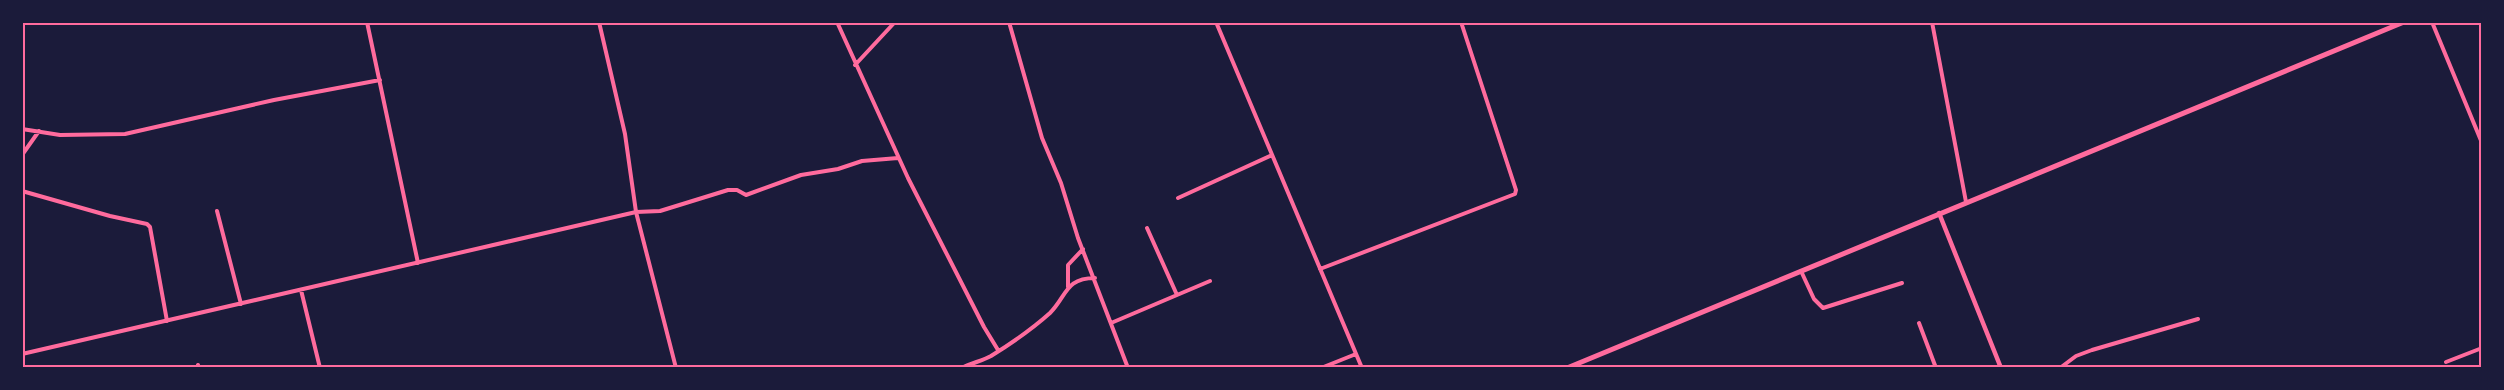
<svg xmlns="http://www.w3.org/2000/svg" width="2504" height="390" font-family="'Fira Sans',sans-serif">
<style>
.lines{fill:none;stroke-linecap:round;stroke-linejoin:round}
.minor{stroke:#ff6b9d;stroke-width:4}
.tertiary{stroke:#ff6b9d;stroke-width:4.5}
.secondary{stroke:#ff6b9d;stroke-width:5}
.neatline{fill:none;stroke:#ff6b9d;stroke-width:2}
</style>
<rect width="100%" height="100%" fill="#1b1b3a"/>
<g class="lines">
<path class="minor" d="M 367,22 L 418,263
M 837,22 L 908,178 L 984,327 L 998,350
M 1009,22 L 1042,138 L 1061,183 L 1078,238 L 1128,368
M 1216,22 L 1362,368
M 1932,22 L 1966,202
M 2432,22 L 2482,143
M 855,65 L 895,22
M 22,129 L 60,135 L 125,134 L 274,100 L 380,80
M 22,155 L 39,131
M 22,191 L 110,216 L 147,224 L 150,227 L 167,321
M 1178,198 L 1272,155
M 217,211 L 241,304
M 1147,228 L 1177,295
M 1320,269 L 1515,194 L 1516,190 L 1461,22
M 1801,271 L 1814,299 L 1823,308 L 1902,283
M 1068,287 L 1068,265 L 1083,249
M 301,290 L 320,368
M 1111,323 L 1210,281
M 1919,323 L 1936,368
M 22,354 L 636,212 L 625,134 L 599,22
M 2446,362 L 2482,348
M 198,365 L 199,368
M 676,368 L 636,212 L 660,211 L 728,190 L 737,190 L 746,195 L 801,175 L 838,169 L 862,161 L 898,158
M 962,368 C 971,363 982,361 991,356 C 1012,343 1031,330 1050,313 C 1067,296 1065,278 1095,278
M 1321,368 L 1356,354
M 2060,368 L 2076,356 L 2092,350 L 2198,319"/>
<path class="tertiary" d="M 1939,213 L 2001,368"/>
<path class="secondary" d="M 1567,368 L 2404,22"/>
</g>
<rect width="2504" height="390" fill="none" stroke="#1b1b3a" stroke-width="48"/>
<rect x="24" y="24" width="2456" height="342" class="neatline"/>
</svg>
